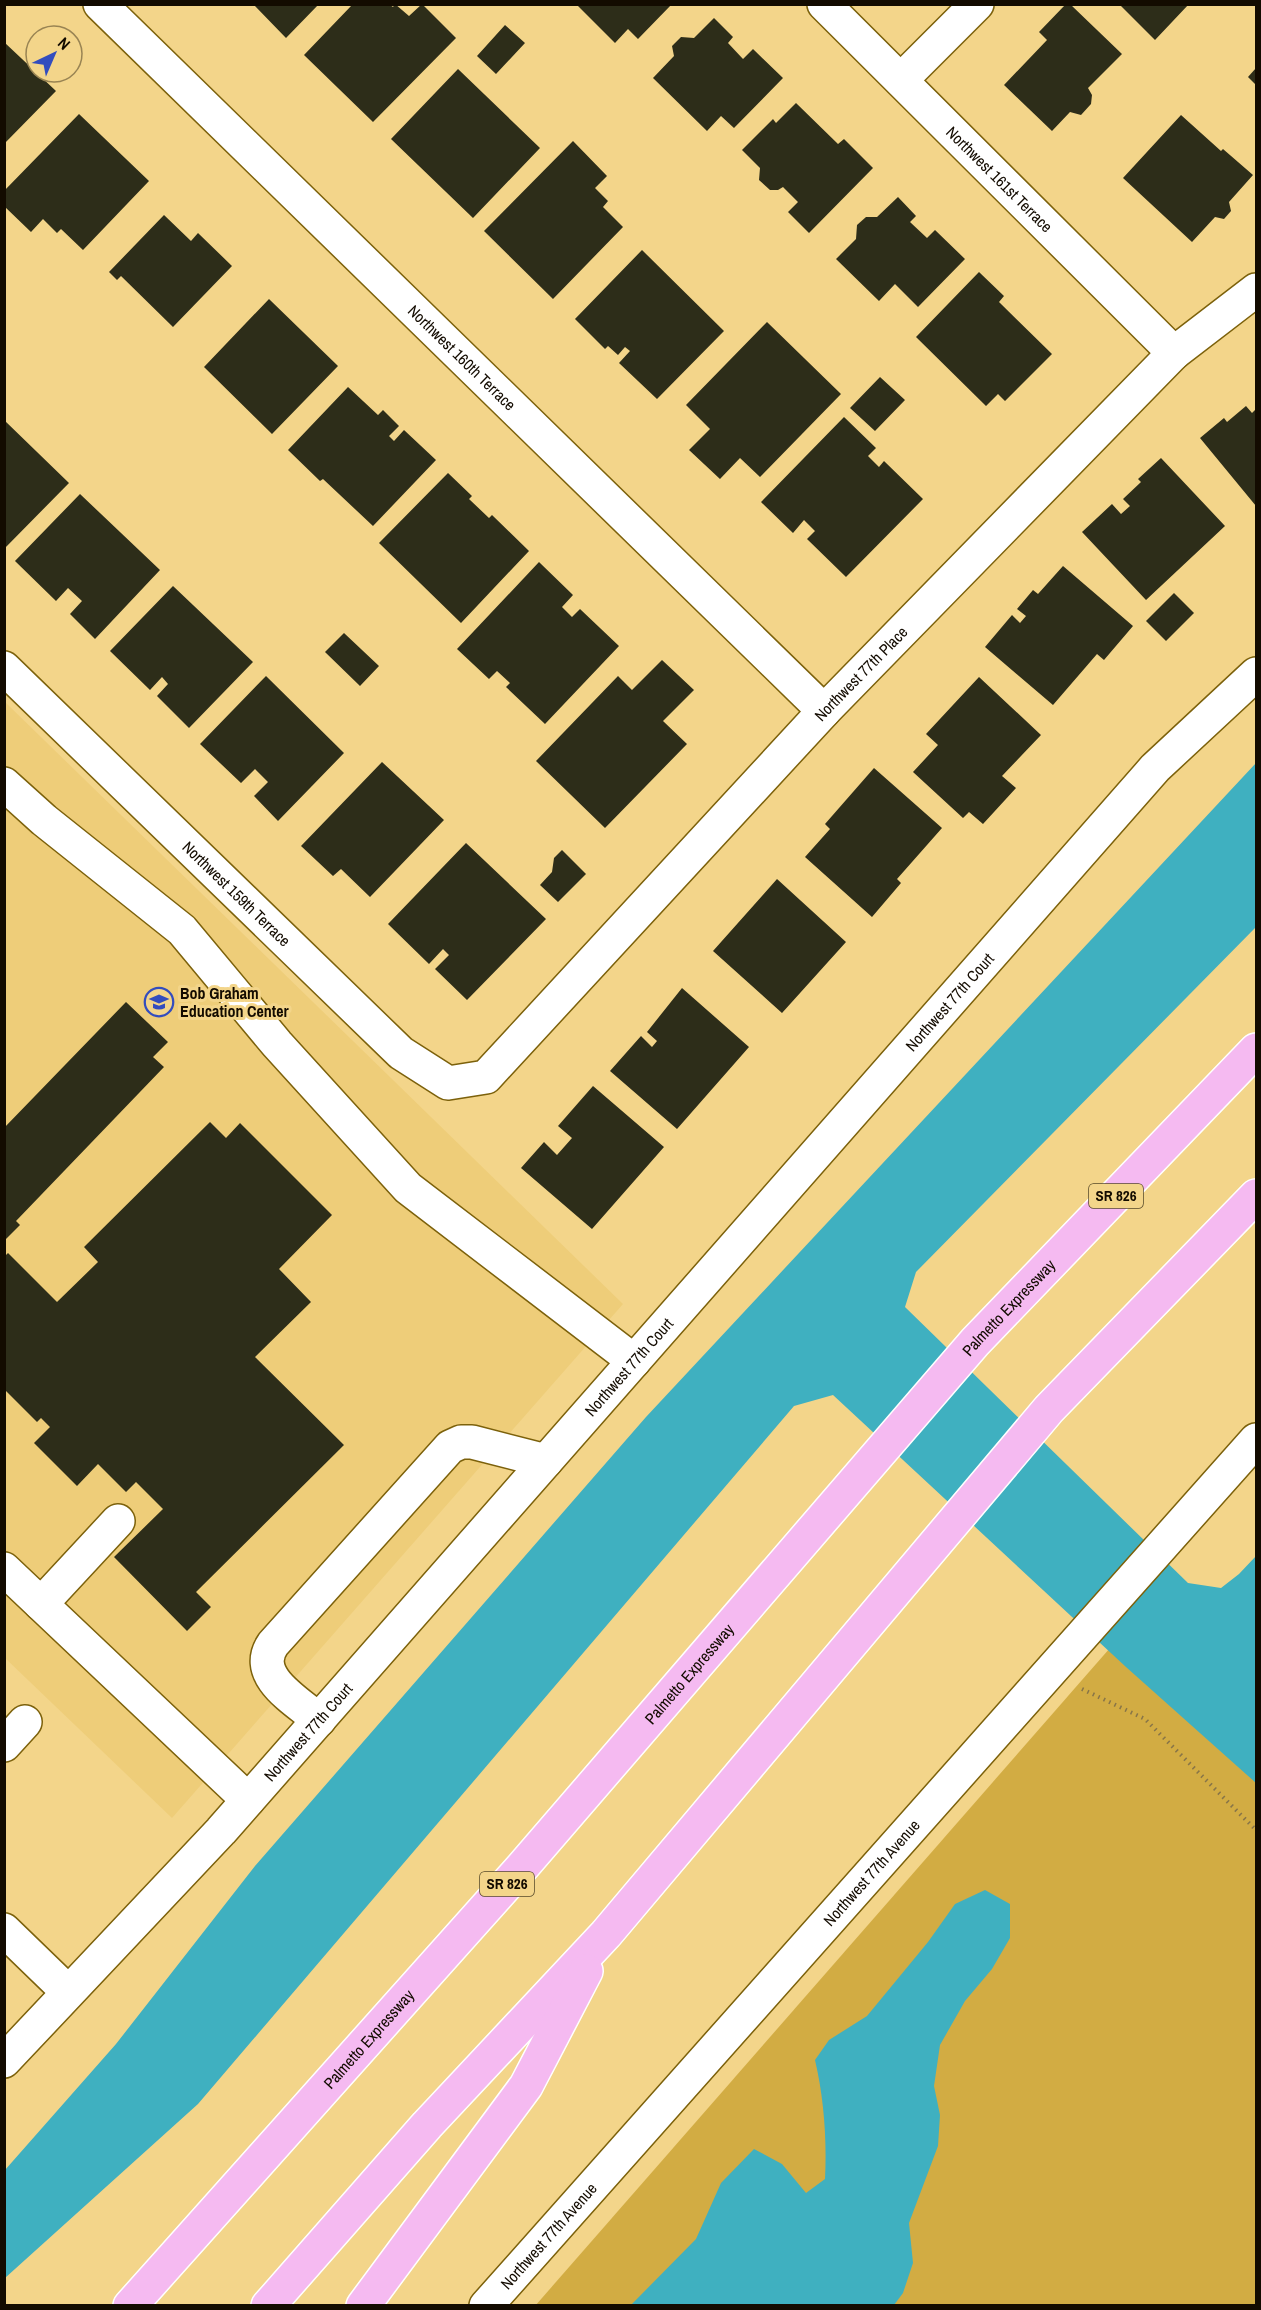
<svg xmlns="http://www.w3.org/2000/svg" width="1261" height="2310" font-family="'Archivo Narrow',sans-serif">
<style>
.built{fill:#eecd79}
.green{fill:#d2ac43}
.water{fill:#3fb0c0}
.building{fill:#2d2d19}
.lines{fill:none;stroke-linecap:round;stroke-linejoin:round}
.minor-casing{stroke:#7c610b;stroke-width:36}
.highway-casing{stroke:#fff;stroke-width:36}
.path{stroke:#887548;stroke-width:4;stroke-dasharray:1.5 4.5;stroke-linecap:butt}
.minor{stroke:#fff;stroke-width:33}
.highway{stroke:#f5baf1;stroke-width:33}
.labels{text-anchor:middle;stroke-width:6;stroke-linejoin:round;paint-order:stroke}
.shield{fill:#f3d58a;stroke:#564829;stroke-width:1.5}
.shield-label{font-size:15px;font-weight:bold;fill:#130b00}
.street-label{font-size:16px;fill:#130b00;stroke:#f3d58a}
.poi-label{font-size:16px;font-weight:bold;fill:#130b00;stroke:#f3d58a;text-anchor:start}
</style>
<rect width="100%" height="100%" fill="#f3d58a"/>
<path class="built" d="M 4,701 L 623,1304 L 172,1818 L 5,1658 Z"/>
<path class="green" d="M 1117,1640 L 1256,1758 L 1256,2305 L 535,2306 Z"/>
<path class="water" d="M 1256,763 L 1256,927 L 916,1272 L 905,1307 L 1188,1583 L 1221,1588 L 1239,1574 L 1256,1556 L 1256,1783 L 1126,1667 L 833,1395 L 794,1406 L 198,2104 L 5,2278 L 5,2170 L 116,2044 L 255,1866 L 646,1417 Z
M 985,1890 L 1010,1904 L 1010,1938 L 992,1969 L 965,2001 L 940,2045 L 934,2086 L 940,2115 L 938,2146 L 909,2223 L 913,2263 L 903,2293 L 894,2305 L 631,2305 L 696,2239 L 721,2183 L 754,2149 L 782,2164 L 806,2193 L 825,2179 C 827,2139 824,2099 815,2060 L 829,2040 L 867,2016 L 928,1942 L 955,1904 Z"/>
<path class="building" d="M 253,4 L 319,4 L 286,38 Z
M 395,4 L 409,16 L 422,4 L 456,38 L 373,122 L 304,55 L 352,5 L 390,5 L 393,7 Z
M 576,4 L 672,4 L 638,39 L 628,29 L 615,43 Z
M 1119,4 L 1189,4 L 1155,40 Z
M 1065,5 L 1071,5 L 1122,54 L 1088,88 L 1092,95 L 1091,104 L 1081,115 L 1070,112 L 1052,131 L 1004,85 L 1047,40 L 1039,32 Z
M 714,18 L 733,37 L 728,43 L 743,59 L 753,49 L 783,78 L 734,128 L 721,116 L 707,131 L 653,78 L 674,56 L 672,46 L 681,37 L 694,38 Z
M 505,25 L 525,43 L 496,74 L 477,56 Z
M 4,42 L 56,91 L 4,144 Z
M 1256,68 L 1256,85 L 1248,77 Z
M 458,69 L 540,148 L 473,218 L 391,139 Z
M 796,103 L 838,144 L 844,139 L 873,168 L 809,233 L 788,212 L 798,202 L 783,187 L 778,190 L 770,190 L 759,180 L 760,168 L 742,150 L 773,119 L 776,123 Z
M 79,114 L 149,181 L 83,250 L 61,229 L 57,233 L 43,219 L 31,232 L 4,206 L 4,191 Z
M 1181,115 L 1221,151 L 1223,149 L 1253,175 L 1229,202 L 1231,211 L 1224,219 L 1215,217 L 1192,242 L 1123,178 Z
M 573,141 L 607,176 L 595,188 L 608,201 L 603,207 L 623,227 L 553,299 L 484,231 Z
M 898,197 L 916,216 L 910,222 L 927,238 L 935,230 L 965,259 L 918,307 L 895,284 L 879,301 L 836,259 L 856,239 L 857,225 L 866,217 L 877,217 Z
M 164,215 L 191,241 L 198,233 L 232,266 L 173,327 L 121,276 L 117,280 L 109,272 Z
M 642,250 L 724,331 L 657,399 L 619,363 L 630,351 L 625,347 L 618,355 L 608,346 L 605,349 L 575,319 Z
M 979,272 L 1004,296 L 999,302 L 1052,354 L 1005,401 L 998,394 L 986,406 L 916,337 Z
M 269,299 L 338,366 L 272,434 L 204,367 Z
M 767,322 L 841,394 L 760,477 L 740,458 L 720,479 L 689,450 L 710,429 L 686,405 Z
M 880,377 L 905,400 L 875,431 L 850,408 Z
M 348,387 L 378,415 L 383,410 L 399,426 L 389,436 L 394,441 L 404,430 L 436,460 L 373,526 L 323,479 L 320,481 L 288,450 Z
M 1246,406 L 1252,413 L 1256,409 L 1256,506 L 1200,438 L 1224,418 L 1227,422 Z
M 844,417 L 876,448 L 868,456 L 879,467 L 884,461 L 923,499 L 846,577 L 807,539 L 815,531 L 804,520 L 793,533 L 761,502 Z
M 4,420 L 69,483 L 4,549 Z
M 1161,458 L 1225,526 L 1146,600 L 1082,532 L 1112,504 L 1121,514 L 1130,506 L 1123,499 L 1141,482 L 1138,479 Z
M 448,473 L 472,496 L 469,499 L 489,518 L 492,515 L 529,551 L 461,623 L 379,543 Z
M 80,494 L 160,570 L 95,639 L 70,614 L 82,601 L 68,588 L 56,601 L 15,561 Z
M 539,562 L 573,595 L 562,607 L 572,617 L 580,609 L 619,646 L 545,724 L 506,687 L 510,683 L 497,671 L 489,679 L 457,649 Z
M 1063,566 L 1133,626 L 1104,660 L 1097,654 L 1053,705 L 985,647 L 1012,615 L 1020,623 L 1026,616 L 1017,609 L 1033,590 L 1038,594 Z
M 173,586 L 253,662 L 189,728 L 157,696 L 168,684 L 162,677 L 150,690 L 110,651 Z
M 1174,593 L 1194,613 L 1166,641 L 1146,621 Z
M 344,633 L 379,666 L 360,686 L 325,652 Z
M 662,660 L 694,690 L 663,721 L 687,744 L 605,828 L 536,761 L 618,676 L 632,690 Z
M 266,676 L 344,753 L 278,821 L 254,796 L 268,782 L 255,769 L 241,783 L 200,744 Z
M 979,677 L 1041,735 L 1002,776 L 1016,788 L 983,824 L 969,812 L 963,818 L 913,772 L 938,745 L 926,734 Z
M 382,762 L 444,820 L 370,897 L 341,869 L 333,876 L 301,846 Z
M 874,768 L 942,828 L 897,879 L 901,883 L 872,917 L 805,857 L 830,829 L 825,824 Z
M 466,843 L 546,919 L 467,1000 L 435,969 L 449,955 L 443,949 L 429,964 L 388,924 Z
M 562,850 L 586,874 L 558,902 L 540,885 L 552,872 L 554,858 Z
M 777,879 L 846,942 L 782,1013 L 713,951 Z
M 682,988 L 749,1047 L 677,1129 L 610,1071 L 641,1036 L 652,1047 L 657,1041 L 647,1032 Z
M 126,1002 L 168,1042 L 153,1057 L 164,1067 L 16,1221 L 20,1225 L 4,1241 L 4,1128 Z
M 593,1086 L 664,1147 L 592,1229 L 521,1168 L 544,1142 L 557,1155 L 572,1138 L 558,1126 Z
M 210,1122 L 226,1138 L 240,1123 L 332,1215 L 279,1269 L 311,1302 L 255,1357 L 344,1445 L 196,1592 L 211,1607 L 187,1631 L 114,1557 L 163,1509 L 136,1482 L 126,1492 L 98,1464 L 77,1486 L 34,1443 L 50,1427 L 41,1418 L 37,1422 L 4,1389 L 4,1257 L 8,1253 L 57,1302 L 98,1262 L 84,1247 Z"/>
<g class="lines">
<g class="minor-casing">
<g id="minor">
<path id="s1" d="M 100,4 L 824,711"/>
<path id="s2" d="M 824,4 L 1174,353"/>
<path d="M 901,80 L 977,4"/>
<path id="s3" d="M 4,668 L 401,1053 L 448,1083 L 486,1077 L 824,711 L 1174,353 L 1256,290"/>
<path d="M 4,784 L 44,820 L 182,930 L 277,1044 L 408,1188 L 634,1361"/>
<path d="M 4,1569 L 248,1800"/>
<path d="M 41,1604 L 118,1521"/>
<path d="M 319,1720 C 297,1701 251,1676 273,1644 L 450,1447 L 461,1442 L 472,1442 L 546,1461"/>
<path d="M 4,1745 L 25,1722"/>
<path d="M 4,1930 L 68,1992"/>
<path id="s4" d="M 4,2061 L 221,1831 L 1155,768 L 1256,674"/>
<path id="s5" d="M 486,2306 L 1256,1440"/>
</g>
</g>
<g class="highway-casing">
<g id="highway">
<path id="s6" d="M 130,2306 L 524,1865 L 975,1342 L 1256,1050"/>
<path d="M 268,2306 L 427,2125 L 606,1934 L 1049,1409 L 1256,1196"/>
<path d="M 363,2306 L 526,2086 L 586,1971"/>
</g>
</g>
<path class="path" d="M 1082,1689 L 1145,1719 L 1256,1830"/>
<use href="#minor" class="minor"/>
<use href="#highway" class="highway"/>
</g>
<defs>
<g id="school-ring" transform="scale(1.5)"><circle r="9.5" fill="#f3d58a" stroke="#334dbe" stroke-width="1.5"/><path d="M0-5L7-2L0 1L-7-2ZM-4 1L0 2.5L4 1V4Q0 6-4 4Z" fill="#334dbe"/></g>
</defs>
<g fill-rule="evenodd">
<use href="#school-ring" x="159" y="1002"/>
</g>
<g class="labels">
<g class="shield">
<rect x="1089" y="1184" width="54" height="24" rx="4.5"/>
<rect x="480" y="1872" width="54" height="24" rx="4.5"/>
</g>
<g class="shield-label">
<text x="1116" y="1201">SR 826</text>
<text x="507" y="1889">SR 826</text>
</g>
<g class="street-label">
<text dy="6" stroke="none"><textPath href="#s2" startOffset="248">Northwest 161st Terrace</textPath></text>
<text dy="6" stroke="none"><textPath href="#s1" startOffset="506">Northwest 160th Terrace</textPath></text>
<text dy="6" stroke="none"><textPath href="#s3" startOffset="1198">Northwest 77th Place</textPath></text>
<text dy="6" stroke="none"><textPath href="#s3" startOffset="324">Northwest 159th Terrace</textPath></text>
<text dy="6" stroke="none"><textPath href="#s4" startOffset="1420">Northwest 77th Court</textPath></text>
<text dy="6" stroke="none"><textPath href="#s6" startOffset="1330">Palmetto Expressway</textPath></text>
<text dy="6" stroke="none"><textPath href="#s4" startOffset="934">Northwest 77th Court</textPath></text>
<text dy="6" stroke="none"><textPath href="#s6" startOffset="844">Palmetto Expressway</textPath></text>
<text dy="6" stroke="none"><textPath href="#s4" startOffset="448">Northwest 77th Court</textPath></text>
<text dy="6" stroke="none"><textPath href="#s5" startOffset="580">Northwest 77th Avenue</textPath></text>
<text dy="6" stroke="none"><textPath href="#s6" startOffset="358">Palmetto Expressway</textPath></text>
<text dy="6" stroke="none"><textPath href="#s5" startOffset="94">Northwest 77th Avenue</textPath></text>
</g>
<g class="poi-label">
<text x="180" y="999">Bob Graham<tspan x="180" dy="18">Education Center</tspan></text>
</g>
</g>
<rect width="1261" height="2310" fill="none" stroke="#130b00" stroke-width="12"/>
<g transform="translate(54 54) rotate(44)"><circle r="28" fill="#f3d58a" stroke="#998453" stroke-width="1.5"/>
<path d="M0-4.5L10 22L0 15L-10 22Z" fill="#334dbe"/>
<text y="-9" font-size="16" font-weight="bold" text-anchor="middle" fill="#130b00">N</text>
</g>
</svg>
